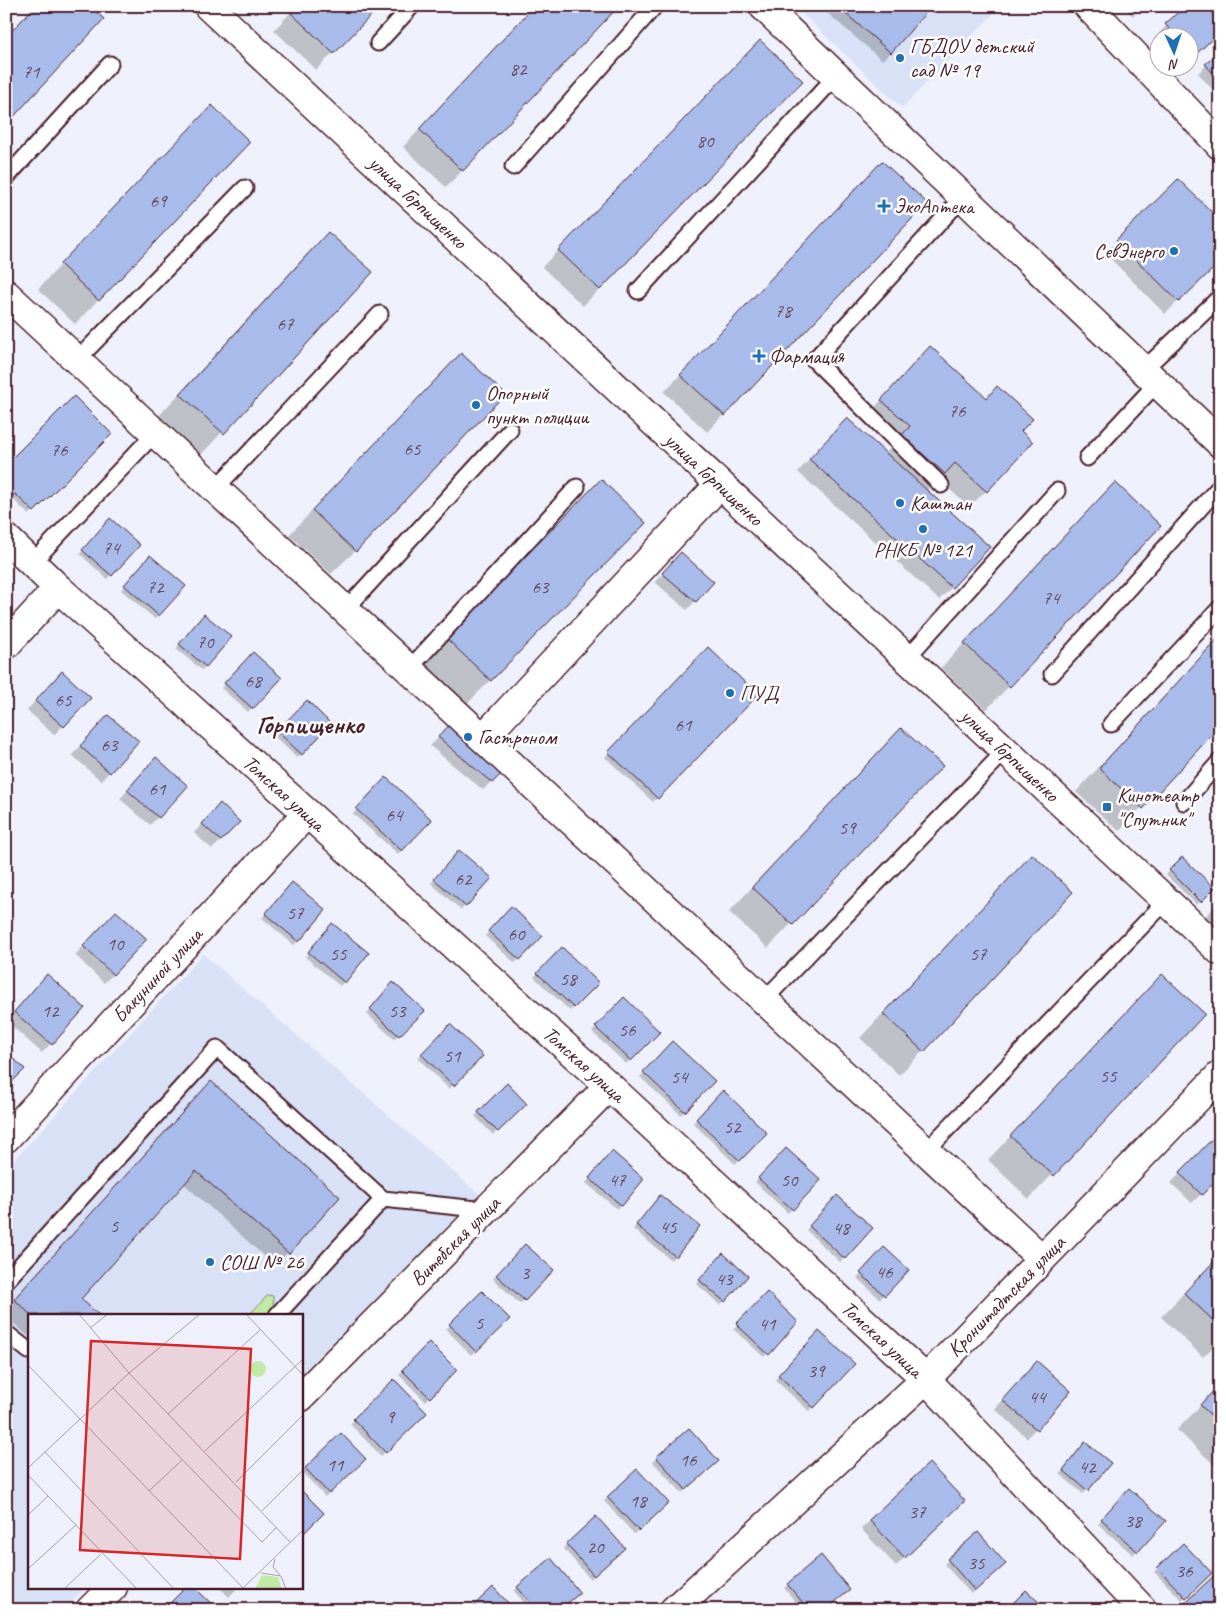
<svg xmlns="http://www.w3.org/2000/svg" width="1226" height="1616" font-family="Caveat,sans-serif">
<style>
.built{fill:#d9e1f6}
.green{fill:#c1eaa6;stroke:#868468}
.shadow{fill:#0003}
.building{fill:#a9bbea;stroke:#4a1f2b}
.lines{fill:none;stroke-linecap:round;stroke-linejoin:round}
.service-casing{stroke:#4a1f2b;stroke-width:19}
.minor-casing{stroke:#4a1f2b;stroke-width:31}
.secondary-casing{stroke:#4a1f2b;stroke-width:31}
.service{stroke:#fff;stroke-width:15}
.minor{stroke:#fff;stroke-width:28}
.secondary{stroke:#fff;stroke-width:28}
.poi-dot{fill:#1f6fb2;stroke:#fff;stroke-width:2}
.labels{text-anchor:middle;stroke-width:5;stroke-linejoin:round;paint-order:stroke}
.number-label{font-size:19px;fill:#62465b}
.poi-label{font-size:21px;fill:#4a1f2b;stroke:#fff;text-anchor:start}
.street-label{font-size:21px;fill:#4a1f2b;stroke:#fff}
.district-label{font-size:26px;font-weight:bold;fill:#4a1f2b;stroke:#fff}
.inset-road{fill:none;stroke:#ac9da8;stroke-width:1}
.view{fill:#d62828;fill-opacity:0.15;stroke:#d62828;stroke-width:2.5}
.inset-edge{fill:none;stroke:#4a1f2b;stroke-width:2.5}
</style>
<rect width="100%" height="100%" fill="#eef1fb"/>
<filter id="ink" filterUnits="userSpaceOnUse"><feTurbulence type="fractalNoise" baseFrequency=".02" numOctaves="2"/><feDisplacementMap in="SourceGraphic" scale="10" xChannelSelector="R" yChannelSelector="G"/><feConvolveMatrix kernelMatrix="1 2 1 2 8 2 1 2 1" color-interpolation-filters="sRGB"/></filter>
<g filter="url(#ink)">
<path class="built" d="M 794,6 L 997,6 L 999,8 L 902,108 Z
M 203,954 L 480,1195 L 301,1374 L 301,1315 L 29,1315 L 29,1587 L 86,1587 L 64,1610 L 6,1610 L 6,1169 Z"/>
<path class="green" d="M 268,1295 L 273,1296 C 274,1303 273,1309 268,1315 L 249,1315 Z"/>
<path class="shadow" d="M 297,6 L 333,53 L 316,70 L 274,30 Z
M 535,6 L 463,170 L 446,187 L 403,147 Z
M 819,6 L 923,6 L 891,52 L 882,60 Z
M 1122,6 L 1142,6 L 1133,16 Z
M 1187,6 L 1220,31 L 1188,60 L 1188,38 L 1161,38 L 1158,34 Z
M 1220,53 L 1220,98 L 1198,73 Z
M 744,59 L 801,81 L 583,306 L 542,267 Z
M 188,131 L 98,300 L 75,324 L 38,289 Z
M 865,180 L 925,203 L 707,432 L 664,392 Z
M 1178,180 L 1220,260 L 1165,314 L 1105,253 Z
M 328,233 L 371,272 L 199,457 L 157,418 L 304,257 Z
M 930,348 L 986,399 L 997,388 L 1019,432 L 986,491 L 969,507 L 938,479 L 926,491 L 952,587 L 939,600 L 798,472 L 834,432 L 885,454 L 894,444 L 865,418 Z
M 461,354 L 355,551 L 331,574 L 289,535 Z
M 110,434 L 29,515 L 11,497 L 6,466 Z
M 577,504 L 644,523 L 467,704 L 423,662 Z
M 1091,508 L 1009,686 L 986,710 L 941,668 Z
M 107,524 L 138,545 L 107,579 L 80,554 Z
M 147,561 L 184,586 L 155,619 L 121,590 Z
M 673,562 L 713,582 L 687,610 L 655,582 Z
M 200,619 L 205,666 L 202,670 L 176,649 Z
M 1220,636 L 1220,724 L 1119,831 L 1076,792 Z
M 708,649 L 756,695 L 653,802 L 605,757 Z
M 253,654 L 280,678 L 248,712 L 221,688 Z
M 54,681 L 89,698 L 54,735 L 27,710 Z
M 307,702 L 330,724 L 297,758 L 274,736 Z
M 455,721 L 507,766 L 483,790 L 430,746 Z
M 100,725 L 137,741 L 101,781 L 72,755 Z
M 878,753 L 941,766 L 768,948 L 729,912 Z
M 147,767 L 158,817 L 150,825 L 120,799 Z
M 386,779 L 430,820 L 398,854 L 353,814 Z
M 212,813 L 221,841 L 212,849 L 194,833 Z
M 456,855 L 465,906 L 461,910 L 431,883 Z
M 1182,858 L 1213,888 L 1197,905 L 1166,875 Z
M 1009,879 L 923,1051 L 899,1075 L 860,1038 Z
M 288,887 L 298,941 L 294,945 L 262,918 Z
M 1220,901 L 1220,934 L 1203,919 Z
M 511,908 L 541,936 L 515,963 L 485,936 Z
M 108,921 L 113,974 L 104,983 L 75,955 Z
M 329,928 L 368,953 L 340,986 L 305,957 Z
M 562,949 L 597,983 L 570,1011 L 534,977 Z
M 39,984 L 83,1008 L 42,1053 L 6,1021 Z
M 389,988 L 423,1011 L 394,1039 L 367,1014 Z
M 624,999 L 658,1032 L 626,1064 L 592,1032 Z
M 1139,999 L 1204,1014 L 1029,1199 L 988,1160 Z
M 450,1026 L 481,1057 L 449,1089 L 418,1058 Z
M 672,1043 L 713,1081 L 681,1115 L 640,1077 Z
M 507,1085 L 525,1104 L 493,1135 L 475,1116 Z
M 723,1092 L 766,1133 L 735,1164 L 693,1123 Z
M 198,1096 L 338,1197 L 275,1266 L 183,1183 L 80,1299 L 97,1315 L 29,1315 L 29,1337 L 6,1317 L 6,1308 Z
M 1220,1133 L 1220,1175 L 1192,1203 L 1171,1183 Z
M 786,1150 L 819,1181 L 788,1213 L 755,1182 Z
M 608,1157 L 643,1179 L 617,1209 L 586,1183 Z
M 837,1197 L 872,1228 L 840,1262 L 806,1230 Z
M 657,1200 L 699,1226 L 671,1260 L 633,1229 Z
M 525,1245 L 552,1270 L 520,1304 L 493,1279 Z
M 884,1249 L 907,1270 L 880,1299 L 857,1278 Z
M 1220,1255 L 1220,1340 L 1203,1357 L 1161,1317 Z
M 719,1258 L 724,1301 L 720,1305 L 697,1284 Z
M 482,1293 L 508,1319 L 471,1355 L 446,1329 Z
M 767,1294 L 796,1322 L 764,1357 L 733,1329 Z
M 819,1333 L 853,1364 L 809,1411 L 775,1380 Z
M 429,1344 L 456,1370 L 425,1401 L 399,1375 Z
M 1028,1371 L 1069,1391 L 1027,1438 L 995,1409 Z
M 394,1381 L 426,1413 L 381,1456 L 350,1424 Z
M 1220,1385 L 1220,1470 L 1177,1430 Z
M 689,1430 L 717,1461 L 682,1493 L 653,1462 Z
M 341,1435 L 364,1459 L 325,1497 L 302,1472 Z
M 1082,1447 L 1087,1490 L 1083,1494 L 1060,1474 Z
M 929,1465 L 963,1501 L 896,1566 L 861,1529 Z
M 637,1470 L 668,1503 L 634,1534 L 604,1501 Z
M 1129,1490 L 1164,1521 L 1133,1555 L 1098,1524 Z
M 596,1518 L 620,1552 L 590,1579 L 563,1548 Z
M 978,1534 L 1004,1564 L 971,1594 L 944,1564 Z
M 1183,1545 L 1210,1573 L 1182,1600 L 1154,1572 Z
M 788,1585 L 824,1610 L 802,1610 L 784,1588 Z
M 219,1587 L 238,1587 L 229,1597 Z
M 518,1587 L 558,1610 L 530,1610 L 514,1591 Z
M 215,1609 L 214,1610 L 165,1610 Z"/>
<path class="building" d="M 35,6 L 90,6 L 104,19 L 6,125 L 6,37 Z
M 296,6 L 380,6 L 334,54 L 290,12 Z
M 534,6 L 619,6 L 463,171 L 419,129 Z
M 837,6 L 925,6 L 929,9 L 891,53 Z
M 1185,6 L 1205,6 L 1220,22 L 1220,32 L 1194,56 L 1188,50 L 1188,38 L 1177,38 L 1165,24 Z
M 760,40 L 803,81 L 600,290 L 558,250 Z
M 1220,52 L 1220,81 L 1205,64 Z
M 212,105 L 250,142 L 99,301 L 60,264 Z
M 882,161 L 927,203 L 725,416 L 680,375 Z
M 1178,179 L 1220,220 L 1220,262 L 1179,302 L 1116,240 Z
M 328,232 L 373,272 L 224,434 L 180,394 Z
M 930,346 L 987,398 L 997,386 L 1033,419 L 1021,431 L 1033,442 L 987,492 L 955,463 L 945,474 L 902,435 L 910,426 L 881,400 Z
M 461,353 L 505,394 L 356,552 L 312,510 Z
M 74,396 L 112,434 L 34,512 L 15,494 L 6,503 L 6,464 Z
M 847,418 L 990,547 L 952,588 L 809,459 Z
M 601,479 L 646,523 L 491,681 L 446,638 Z
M 1115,482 L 1161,526 L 1010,687 L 964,643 Z
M 110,518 L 140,545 L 112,576 L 82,550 Z
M 681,552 L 714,582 L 696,602 L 662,573 Z
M 150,555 L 186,586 L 159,616 L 124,585 Z
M 204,614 L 232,637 L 206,667 L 179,644 Z
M 1220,636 L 1220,726 L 1143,809 L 1099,768 Z
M 708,647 L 758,695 L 658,799 L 608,752 Z
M 253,652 L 282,678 L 253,709 L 224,683 Z
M 62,671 L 91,698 L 64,727 L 35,701 Z
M 307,700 L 331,724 L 302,755 L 277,731 Z
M 108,715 L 139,741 L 110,773 L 80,746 Z
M 455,719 L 509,766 L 492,783 L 438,737 Z
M 901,728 L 943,766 L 793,925 L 752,887 Z
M 156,757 L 188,786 L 159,818 L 127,790 Z
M 386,777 L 432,820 L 402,851 L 356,809 Z
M 220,803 L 240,822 L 221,841 L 202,824 Z
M 459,850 L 492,878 L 466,907 L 434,879 Z
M 1032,854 L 1073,892 L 924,1052 L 883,1014 Z
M 1182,857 L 1215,888 L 1201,902 L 1169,870 Z
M 292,882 L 326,910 L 299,942 L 265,914 Z
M 511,906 L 543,936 L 520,960 L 488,931 Z
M 116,911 L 147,939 L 113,975 L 83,946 Z
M 332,923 L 369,953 L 345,983 L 308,952 Z
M 562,947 L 599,983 L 574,1008 L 537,973 Z
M 47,974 L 85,1008 L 52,1045 L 14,1012 Z
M 1162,974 L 1205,1014 L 1054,1176 L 1010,1136 Z
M 393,982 L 425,1011 L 399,1036 L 370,1009 Z
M 624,997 L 660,1032 L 631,1061 L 595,1027 Z
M 450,1024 L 483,1056 L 454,1086 L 421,1054 Z
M 672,1041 L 715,1081 L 685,1112 L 643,1072 Z
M 6,1052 L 25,1069 L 6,1088 Z
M 211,1081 L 340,1197 L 289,1254 L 196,1171 L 81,1299 L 99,1315 L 31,1315 L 14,1299 Z
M 507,1083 L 527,1104 L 498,1132 L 478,1112 Z
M 723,1090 L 767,1133 L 740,1161 L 696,1119 Z
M 1220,1131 L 1220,1176 L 1202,1195 L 1179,1173 Z
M 786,1148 L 821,1180 L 793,1210 L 758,1178 Z
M 612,1151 L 644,1179 L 622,1206 L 589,1178 Z
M 660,1195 L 700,1226 L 676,1257 L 636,1225 Z
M 837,1195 L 873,1228 L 845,1259 L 809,1226 Z
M 525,1244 L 554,1270 L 525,1301 L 496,1275 Z
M 884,1247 L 909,1270 L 885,1296 L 860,1273 Z
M 723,1253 L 748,1276 L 725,1302 L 699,1280 Z
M 1220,1255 L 1220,1327 L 1184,1293 Z
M 482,1291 L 510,1319 L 476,1352 L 449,1324 Z
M 767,1292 L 798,1322 L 769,1355 L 736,1324 Z
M 819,1331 L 855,1364 L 814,1408 L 778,1375 Z
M 429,1342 L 457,1370 L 430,1398 L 402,1370 Z
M 1037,1361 L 1071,1391 L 1037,1430 L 1002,1400 Z
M 394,1379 L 427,1413 L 386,1453 L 353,1419 Z
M 1220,1384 L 1220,1424 L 1200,1405 Z
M 689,1428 L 719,1461 L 686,1490 L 656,1457 Z
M 341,1433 L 366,1459 L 329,1494 L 305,1468 Z
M 1085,1442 L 1111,1463 L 1088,1491 L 1063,1470 Z
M 929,1463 L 965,1501 L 905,1558 L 869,1520 Z
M 637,1469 L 669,1503 L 639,1531 L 607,1497 Z
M 1129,1488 L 1166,1521 L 1138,1552 L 1101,1519 Z
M 301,1490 L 324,1513 L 301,1536 Z
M 596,1516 L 625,1548 L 594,1576 L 566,1544 Z
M 978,1532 L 1006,1564 L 975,1591 L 947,1559 Z
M 1183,1543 L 1212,1573 L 1186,1598 L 1157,1568 Z
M 821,1555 L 850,1590 L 825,1610 L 809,1610 L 787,1584 Z
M 551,1558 L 580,1593 L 559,1610 L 537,1610 L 517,1587 Z
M 1218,1572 L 1220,1574 L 1220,1610 L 1177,1610 Z
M 186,1587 L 194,1587 L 217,1609 L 163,1610 Z
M 493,1587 L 515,1610 L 469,1610 Z
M 1026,1590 L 1047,1610 L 1006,1610 Z"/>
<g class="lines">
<g class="service-casing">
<path id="service" d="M 378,43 L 412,6
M 513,167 L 655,6
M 6,178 L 110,64
M 638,291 L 836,76
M 77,360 L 245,188
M 1143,370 L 1220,297
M 1087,458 L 1157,383
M 941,485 L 814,360 L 963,197
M 215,489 L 380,314
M 32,563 L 155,433
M 345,610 L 510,430
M 906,659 L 1057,491
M 409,669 L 577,487
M 1052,674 L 1220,486
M 1111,724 L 1220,608
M 1184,802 L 1220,761
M 764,1000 L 1005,751
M 926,1151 L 1166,901
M 6,1281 L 217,1048 L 383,1199 L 486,1210
M 277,1315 L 383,1199
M 6,1333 L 29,1351"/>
</g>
<g class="minor-casing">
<path id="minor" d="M 763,6 L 1220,443
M 1088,6 L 1220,145
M 6,294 L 1042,1259
M 6,538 L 58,588 L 609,1086 L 926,1379 L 1143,1610
M 6,645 L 58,588
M 483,738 L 720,484
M 6,1138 L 307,813
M 301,1397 L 609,1086
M 90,1610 L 113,1587
M 674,1610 L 926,1379 L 1220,1075"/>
</g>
<g class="secondary-casing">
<path id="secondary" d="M 208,6 L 1220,951"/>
</g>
<use href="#service" class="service"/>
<use href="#minor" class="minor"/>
<use href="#secondary" class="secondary"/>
</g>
</g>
<g class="poi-dot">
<circle cx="900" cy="58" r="5"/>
<path d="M881.5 198.5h5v5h5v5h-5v5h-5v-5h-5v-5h5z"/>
<circle cx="1174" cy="251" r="5"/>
<path d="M756.5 348.5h5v5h5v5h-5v5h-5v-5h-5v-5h5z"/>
<circle cx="476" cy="405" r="5"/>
<circle cx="900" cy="503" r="5"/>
<circle cx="923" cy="529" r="5"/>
<circle cx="730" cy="693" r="5"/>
<circle cx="468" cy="737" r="5"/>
<rect x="1102" y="802" width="10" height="10" rx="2.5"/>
<circle cx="210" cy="1262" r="5"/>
</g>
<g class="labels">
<g class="number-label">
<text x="518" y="75">82</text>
<text x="31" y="78">71</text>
<text x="705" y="147">80</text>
<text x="158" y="207">69</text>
<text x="783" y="317">78</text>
<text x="285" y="330">67</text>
<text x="957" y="417">76</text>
<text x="412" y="455">65</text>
<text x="59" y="456">76</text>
<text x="111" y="554">74</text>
<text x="155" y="593">72</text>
<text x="540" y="593">63</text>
<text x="1051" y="604">74</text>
<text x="205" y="648">70</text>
<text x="253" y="687">68</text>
<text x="63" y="706">65</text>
<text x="683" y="731">61</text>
<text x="109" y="751">63</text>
<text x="157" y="795">61</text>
<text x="394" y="821">64</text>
<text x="847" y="834">59</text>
<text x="463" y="885">62</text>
<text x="295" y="919">57</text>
<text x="516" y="940">60</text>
<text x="115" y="950">10</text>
<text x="338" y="960">55</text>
<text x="978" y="960">57</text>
<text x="568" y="985">58</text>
<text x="50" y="1017">12</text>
<text x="397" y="1017">53</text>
<text x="627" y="1036">56</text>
<text x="452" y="1062">51</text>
<text x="1108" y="1082">55</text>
<text x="679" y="1083">54</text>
<text x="732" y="1133">52</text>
<text x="617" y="1186">47</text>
<text x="789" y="1186">50</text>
<text x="114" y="1232">5</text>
<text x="668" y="1233">45</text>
<text x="841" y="1234">48</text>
<text x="884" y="1278">46</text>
<text x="525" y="1279">3</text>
<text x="724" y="1285">43</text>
<text x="479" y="1329">5</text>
<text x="767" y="1330">41</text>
<text x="816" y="1377">39</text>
<text x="1037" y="1403">44</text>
<text x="390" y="1423">9</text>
<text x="688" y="1466">16</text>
<text x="335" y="1471">11</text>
<text x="1087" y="1473">42</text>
<text x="638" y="1507">18</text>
<text x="917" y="1518">37</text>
<text x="1133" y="1527">38</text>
<text x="595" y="1553">20</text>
<text x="976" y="1569">35</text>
<text x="1184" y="1577">36</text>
</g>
<g class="poi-label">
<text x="910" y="53">ГБДОУ детский<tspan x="910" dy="24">сад № 19</tspan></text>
<text x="894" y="213">ЭкоАптека</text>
<text x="1164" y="258" text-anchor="end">СевЭнерго</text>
<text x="769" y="363">Фармация</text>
<text x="486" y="400">Опорный<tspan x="486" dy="24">пункт полиции</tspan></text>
<text x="910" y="510">Каштан</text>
<text x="923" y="557" text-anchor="middle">РНКБ № 121</text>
<text x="740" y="700">ПУД</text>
<text x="478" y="744">Гастроном</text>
<text x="1117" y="802">Кинотеатр<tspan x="1117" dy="24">"Спутник"</tspan></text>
<text x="220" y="1269">СОШ № 26</text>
</g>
<g class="street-label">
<text transform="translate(418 202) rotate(43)" y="7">улица Горпищенко</text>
<text transform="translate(714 479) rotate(43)" y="7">улица Горпищенко</text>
<text transform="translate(1010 755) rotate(43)" y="7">улица Горпищенко</text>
<text transform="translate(284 793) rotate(42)" y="7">Томская улица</text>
<text transform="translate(157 975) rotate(-47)" y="7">Бакуниной улица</text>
<text transform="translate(584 1064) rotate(42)" y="7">Томская улица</text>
<text transform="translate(455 1241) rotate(-45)" y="7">Витебская улица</text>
<text transform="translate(1006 1296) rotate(-46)" y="7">Кронштадтская улица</text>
<text transform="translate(882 1339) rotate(43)" y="7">Томская улица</text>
</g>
<g class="district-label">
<text x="310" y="733">Горпищенко</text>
</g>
</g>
<g transform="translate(28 1314)">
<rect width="275" height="275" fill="#eef1fb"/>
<path d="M222 55a8 8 0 1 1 16 0a8 8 0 1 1-16 0ZM 234,261 L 250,263 L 254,275 L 227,275 Z" fill="#c1eaa6"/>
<path class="inset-road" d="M 51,0 L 101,59 L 262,228M 218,0 L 275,61M 62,14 L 80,0M 0,51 L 216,275M 85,74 L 234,228 L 249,213M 140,100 L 232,16M 177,137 L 275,45M 17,138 L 146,275M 0,154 L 101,59 L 172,0M 0,161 L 109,275M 208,168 L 275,101M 121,177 L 154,146M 234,197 L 275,156M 0,201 L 20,182M 247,245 L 245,253 L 252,261M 0,255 L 48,211M 233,259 L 253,262 L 258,275M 36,275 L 73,240M 214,275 L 275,216"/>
<path class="view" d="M 63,27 L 223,35 L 212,245 L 52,236 Z"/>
<rect width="275" height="275" class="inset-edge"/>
</g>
<rect width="1226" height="1616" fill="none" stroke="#fff" stroke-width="25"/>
<rect x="12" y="12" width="1201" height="1591" fill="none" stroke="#4a1f2b" stroke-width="2" filter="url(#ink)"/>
<g transform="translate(1174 52) rotate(177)"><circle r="24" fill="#ffffff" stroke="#b7a5aa"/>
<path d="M0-4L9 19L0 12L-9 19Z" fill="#1f6fb2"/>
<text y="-8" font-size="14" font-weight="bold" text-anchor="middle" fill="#4a1f2b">N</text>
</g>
</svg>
